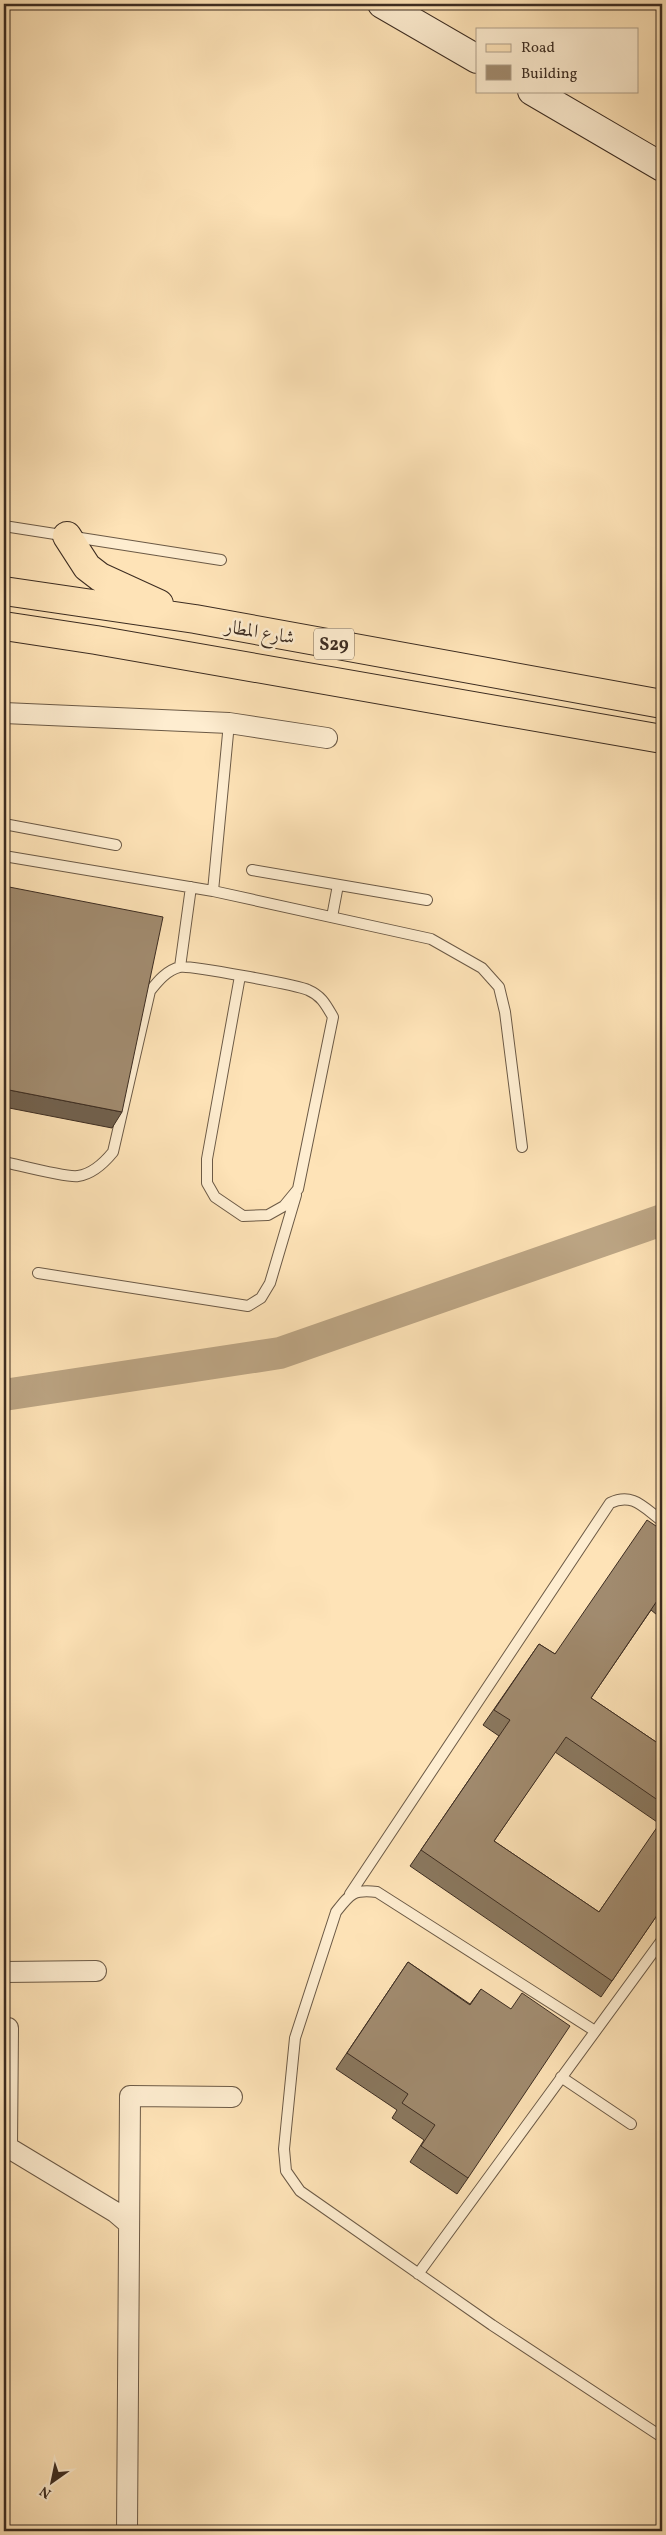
<svg xmlns="http://www.w3.org/2000/svg" width="666" height="2535" font-family="Vollkorn,Amiri,serif">
<style>
.lines{fill:none;stroke-linecap:round;stroke-linejoin:round}
.river{stroke:#bca584;stroke-width:32}
.lane-casing{stroke:#6c5a46;stroke-width:12}
.street-casing{stroke:#6c5a46;stroke-width:22}
.secondary-casing{stroke:#3c2c21;stroke-width:30}
.primary-casing{stroke:#3c2c21;stroke-width:30}
.lane{stroke:#feedd0;stroke-width:10}
.street{stroke:#feedd0;stroke-width:20}
.secondary{stroke:#feedd0;stroke-width:28}
.primary{stroke:#fee3b7;stroke-width:28}
.wall{fill:#8a785f;stroke:#3c2c21;fill-rule:evenodd}
.shaded-wall{fill:#71614e;stroke:#3c2c21}
.building{fill:#a18b6f;stroke:#3c2c21}
.labels{text-anchor:middle;stroke-width:5;stroke-linejoin:round;paint-order:stroke}
.shield{fill:#feedd0;stroke:#766656;stroke-width:1}
.shield-label{font-size:18px;font-weight:bold;fill:#3c2c21}
.street-label{font-size:19px;fill:#3c2c21;stroke:#feedd0}
</style>
<rect width="100%" height="100%" fill="#fee3b7"/>
<filter id="stains"><feTurbulence type="fractalNoise" baseFrequency=".004" numOctaves="4"/><feColorMatrix values="0 0 0 0 .2 0 0 0 0 .09 0 0 0 0 .02 0 0 0 .5 -.17"/></filter>
<radialGradient id="worn" r=".72"><stop offset=".6" stop-color="#630" stop-opacity="0"/><stop offset="1" stop-color="#630" stop-opacity=".3"/></radialGradient>
<g class="lines">
<path class="river" d="M 4,1395 L 280,1353 L 662,1220"/>
<g class="lane-casing">
<path id="lane" d="M 4,526 L 221,560
M 4,824 L 116,845
M 4,856 L 213,891 L 431,939 L 482,968 L 499,987 L 505,1012 L 522,1147
M 252,870 L 427,900
M 213,891 L 229,723
M 332,917 L 338,885
M 180,967 L 191,887
M 4,1162 C 19,1165 66,1178 78,1176 C 93,1174 104,1163 113,1152 L 150,991 C 158,981 167,970 180,967 C 188,965 298,985 308,990 C 322,996 326,1005 333,1017 L 298,1189 L 284,1206 L 268,1215 L 243,1216 L 215,1197 L 207,1183 L 207,1159 L 240,976
M 38,1273 L 248,1306 L 261,1298 L 270,1283 L 296,1195
M 350,1894 L 610,1503 C 633,1492 644,1508 662,1521
M 595,2031 L 377,1892 C 353,1889 350,1894 336,1912 L 295,2038 L 284,2149 L 286,2171 L 300,2191 L 492,2325 L 662,2437
M 561,2077 L 631,2124
M 418,2274 L 662,1940"/>
</g>
<g class="street-casing">
<path id="street" d="M 4,713 L 229,723 L 327,738
M 4,1972 L 96,1971
M 4,2145 L 115,2212 L 129,2224
M 7,2147 L 8,2028
M 127,2531 L 130,2096 L 232,2097"/>
</g>
<g class="secondary-casing">
<path id="secondary" d="M 382,4 L 477,59
M 532,91 L 662,167"/>
</g>
<g class="primary-casing">
<path id="primary" d="M 67,536 L 87,567 L 100,577 L 159,604
M 4,591 L 195,619 L 662,704
M 4,626 L 96,640 L 662,739"/>
</g>
<use href="#lane" class="lane"/>
<use href="#street" class="street"/>
<use href="#secondary" class="secondary"/>
<use href="#primary" class="primary"/>
</g>
<path class="wall" d="M 662,1530 L 662,1619 L 651,1610 L 591,1698 L 662,1746 L 662,1908 L 601,1997 L 410,1866 L 499,1736 L 483,1725 L 539,1644 L 555,1654 ZM 555,1752 L 660,1824 L 599,1912 L 494,1841 Z
M 408,1962 L 470,2004 L 481,1989 L 468,2178 L 457,2194 L 410,2162 L 424,2140 L 392,2118 L 397,2110 L 336,2069 Z"/>
<path class="shaded-wall" d="M 4,1089 L 122,1112 L 112,1128 L 4,1107 Z"/>
<path class="building" d="M 4,886 L 163,917 L 122,1112 L 4,1089 Z
M 647,1520 L 662,1530 L 662,1595 L 661,1595 L 591,1698 L 662,1746 L 662,1803 L 566,1737 L 494,1841 L 599,1912 L 662,1820 L 662,1908 L 612,1981 L 421,1850 L 510,1720 L 494,1710 L 539,1644 L 555,1654 Z
M 408,1962 L 470,2005 L 481,1989 L 511,2009 L 522,1993 L 570,2026 L 468,2178 L 421,2146 L 435,2125 L 402,2103 L 408,2094 L 347,2053 Z"/>
<g class="labels">
<rect class="shield" x="314" y="628.5" width="40" height="31" rx="4"/>
<g class="shield-label">
<text x="334" y="650">S29</text>
</g>
<g class="street-label">
<text transform="translate(260 631) rotate(10)" y="7">شارع المطار</text>
</g>
</g>
<rect width="666" height="2535" fill="none" stroke="#fee3b7" stroke-width="20"/>
<rect x="5" y="5" width="656" height="2525" fill="none" stroke="#3c2c21" stroke-width="2.5"/>
<rect x="10" y="10" width="646" height="2515" fill="none" stroke="#3c2c21"/>
<rect x="476" y="28" width="162" height="65" fill="#feedd0" stroke="#b0a08a"/>
<rect x="486" y="44" width="25" height="8" fill="#fee3b7" stroke="#b0a08a"/>
<text x="521" y="52" font-size="15" fill="#3c2c21">Road</text>
<rect x="486" y="65" width="25" height="15" fill="#a18b6f" stroke="#b0a08a"/>
<text x="521" y="78" font-size="15" fill="#3c2c21">Building</text>
<g transform="translate(52 2482) rotate(213)" stroke="#feedd0" stroke-width="4" paint-order="stroke">
<path d="M0-4L9 19L0 12L-9 19Z" fill="#3c2c21"/>
<text y="-8" font-size="14" font-weight="bold" text-anchor="middle" fill="#3c2c21">N</text>
</g>
<rect width="100%" height="100%" filter="url(#stains)"/>
<rect width="100%" height="100%" fill="url(#worn)"/>
</svg>
